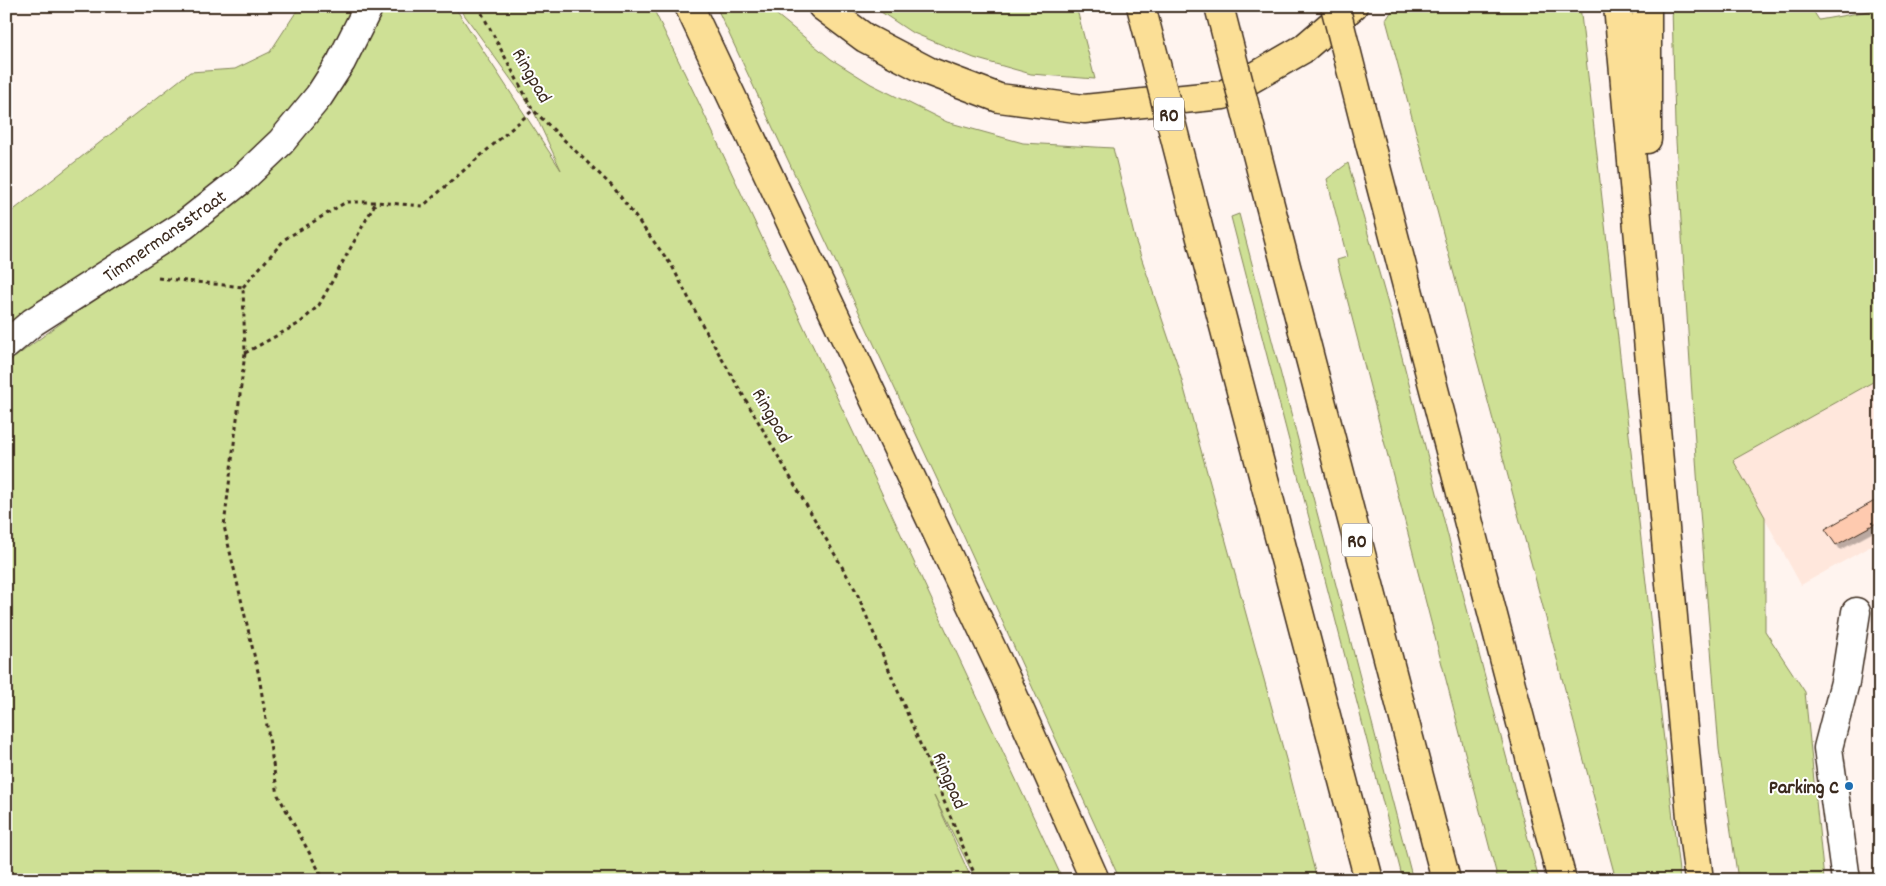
<svg xmlns="http://www.w3.org/2000/svg" width="1886" height="886" font-family="Dekko,sans-serif">
<style>
.built{fill:#ffe7dc}
.green{fill:#cee095;stroke:#84855a}
.building{fill:#fecaaf;stroke:#3b2a1e;filter:url(#shadow)}
.lines{fill:none;stroke-linecap:round;stroke-linejoin:round}
.minor-casing{stroke:#3b2a1e;stroke-width:31}
.highway-casing{stroke:#3b2a1e;stroke-width:31}
.path{stroke:#3b2a1e;stroke-width:3;stroke-dasharray:4 4;stroke-linecap:butt}
.minor{stroke:#fff;stroke-width:28}
.highway{stroke:#fbdf96;stroke-width:28}
.highway-bridge-casing{stroke:#3b2a1e;stroke-width:31;stroke-linecap:butt}
.highway-bridge{stroke:#fbdf96;stroke-width:28}
.poi-dot{fill:#1f6fb2;stroke:#fff;stroke-width:2}
.labels{text-anchor:middle;stroke-width:4;stroke-linejoin:round;paint-order:stroke}
.shield{fill:#fff;stroke:#766a62;stroke-width:1}
.shield-label{font-size:19px;font-weight:bold;fill:#3b2a1e}
.street-label{font-size:20px;fill:#3b2a1e;stroke:#fff}
.poi-label{font-size:20px;font-weight:bold;fill:#3b2a1e;stroke:#fff;text-anchor:end}
</style>
<defs>
<filter id="shadow"><feDropShadow dx="4.5" dy="4.5" stdDeviation="0" flood-color="#0004"/></filter>
</defs>
<rect width="100%" height="100%" fill="#fff4ef"/>
<filter id="ink" filterUnits="userSpaceOnUse"><feTurbulence type="fractalNoise" baseFrequency=".02" numOctaves="2"/><feDisplacementMap in="SourceGraphic" scale="10" xChannelSelector="R" yChannelSelector="G"/><feConvolveMatrix kernelMatrix="1 2 1 2 8 2 1 2 1" color-interpolation-filters="sRGB"/></filter>
<g filter="url(#ink)">
<path class="built" d="M 1880,378 L 1880,541 L 1801,585 L 1733,460 Z"/>
<path class="green" d="M 300,6 L 352,6 L 346,21 L 313,82 L 268,138 L 212,188 L 171,216 L 48,296 L 6,328 L 6,216 L 190,72 L 235,69 L 270,52 Z
M 382,6 L 454,6 L 561,170 L 533,110 L 458,6 L 652,6 L 698,101 L 1063,880 L 976,880 L 934,796 L 972,880 L 6,880 L 6,364 C 25,350 44,335 64,321 C 153,261 255,202 321,115 C 346,82 363,43 382,6 Z
M 716,6 L 766,6 L 831,59 L 871,84 L 947,122 L 1023,143 L 1113,148 L 1135,239 L 1177,363 L 1287,763 L 1317,880 L 1120,880 L 959,526 Z
M 872,6 L 1076,6 L 1095,79 L 1031,74 L 974,58 L 911,32 Z
M 1395,6 L 1580,6 L 1680,880 L 1616,880 L 1386,20 Z
M 1672,6 L 1810,6 L 1819,20 L 1880,9 L 1880,378 L 1733,460 L 1765,517 L 1765,631 L 1805,692 L 1824,880 L 1738,880 L 1719,749 L 1697,474 L 1675,125 Z
M 1348,163 L 1393,322 L 1462,590 L 1539,880 L 1498,880 L 1337,260 L 1347,257 L 1327,179 Z
M 1239,214 L 1413,880 L 1403,880 L 1231,217 Z"/>
<path class="building" d="M 1880,498 L 1880,521 L 1836,545 L 1825,529 Z"/>
<g class="lines">
<g class="minor-casing">
<path id="minor" d="M 6,345 L 33,322 L 183,226 L 241,180 L 281,142 L 319,96 L 341,62 L 369,6
M 1846,880 L 1828,748 L 1845,682 L 1856,612"/>
</g>
<g class="highway-casing">
<path id="highway" d="M 689,6 L 1006,679 L 1095,880
M 822,6 L 865,38 L 928,71 L 999,98 L 1084,109 L 1223,95 L 1303,49 L 1353,6
M 1618,6 L 1691,817 L 1699,880
M 1647,139 L 1647,6
M 1370,144 L 1562,880
M 1269,201 L 1446,880
M 1197,223 L 1369,880"/>
</g>
<path class="path" d="M 478,6 L 533,110 L 614,188 L 672,266 L 703,326 L 856,591 L 977,880
M 158,278 L 243,287 L 245,353 L 224,526 L 259,676 L 278,795 L 324,880
M 243,287 L 285,239 L 346,202 L 376,202 L 423,206 L 533,110
M 245,353 L 300,323 L 319,305 L 376,202"/>
<use href="#minor" class="minor"/>
<use href="#highway" class="highway"/>
<g class="highway-bridge-casing">
<path id="highway-bridge" d="M 1141,6 L 1197,223
M 1219,6 L 1269,201
M 1335,6 L 1370,144"/>
</g>
<use href="#highway-bridge" class="highway-bridge"/>
</g>
</g>
<circle class="poi-dot" cx="1849" cy="786" r="5"/>
<g class="labels">
<g class="shield">
<rect x="1154" y="97.5" width="30" height="33" rx="4"/>
<rect x="1342" y="523.5" width="30" height="33" rx="4"/>
</g>
<g class="shield-label">
<text x="1169" y="121">R0</text>
<text x="1357" y="547">R0</text>
</g>
<g class="street-label">
<text transform="translate(533 75) rotate(60)" y="7">Ringpad</text>
<text transform="translate(164 235) rotate(-35)" y="7">Timmermansstraat</text>
<text transform="translate(773 415) rotate(60)" y="7">Ringpad</text>
<text transform="translate(951 780) rotate(67)" y="7">Ringpad</text>
</g>
<g class="poi-label">
<text x="1839" y="793">Parking C</text>
</g>
</g>
<rect width="1886" height="886" fill="none" stroke="#fff" stroke-width="25"/>
<rect x="12" y="12" width="1861" height="861" fill="none" stroke="#3b2a1e" stroke-width="2" filter="url(#ink)"/>
</svg>
